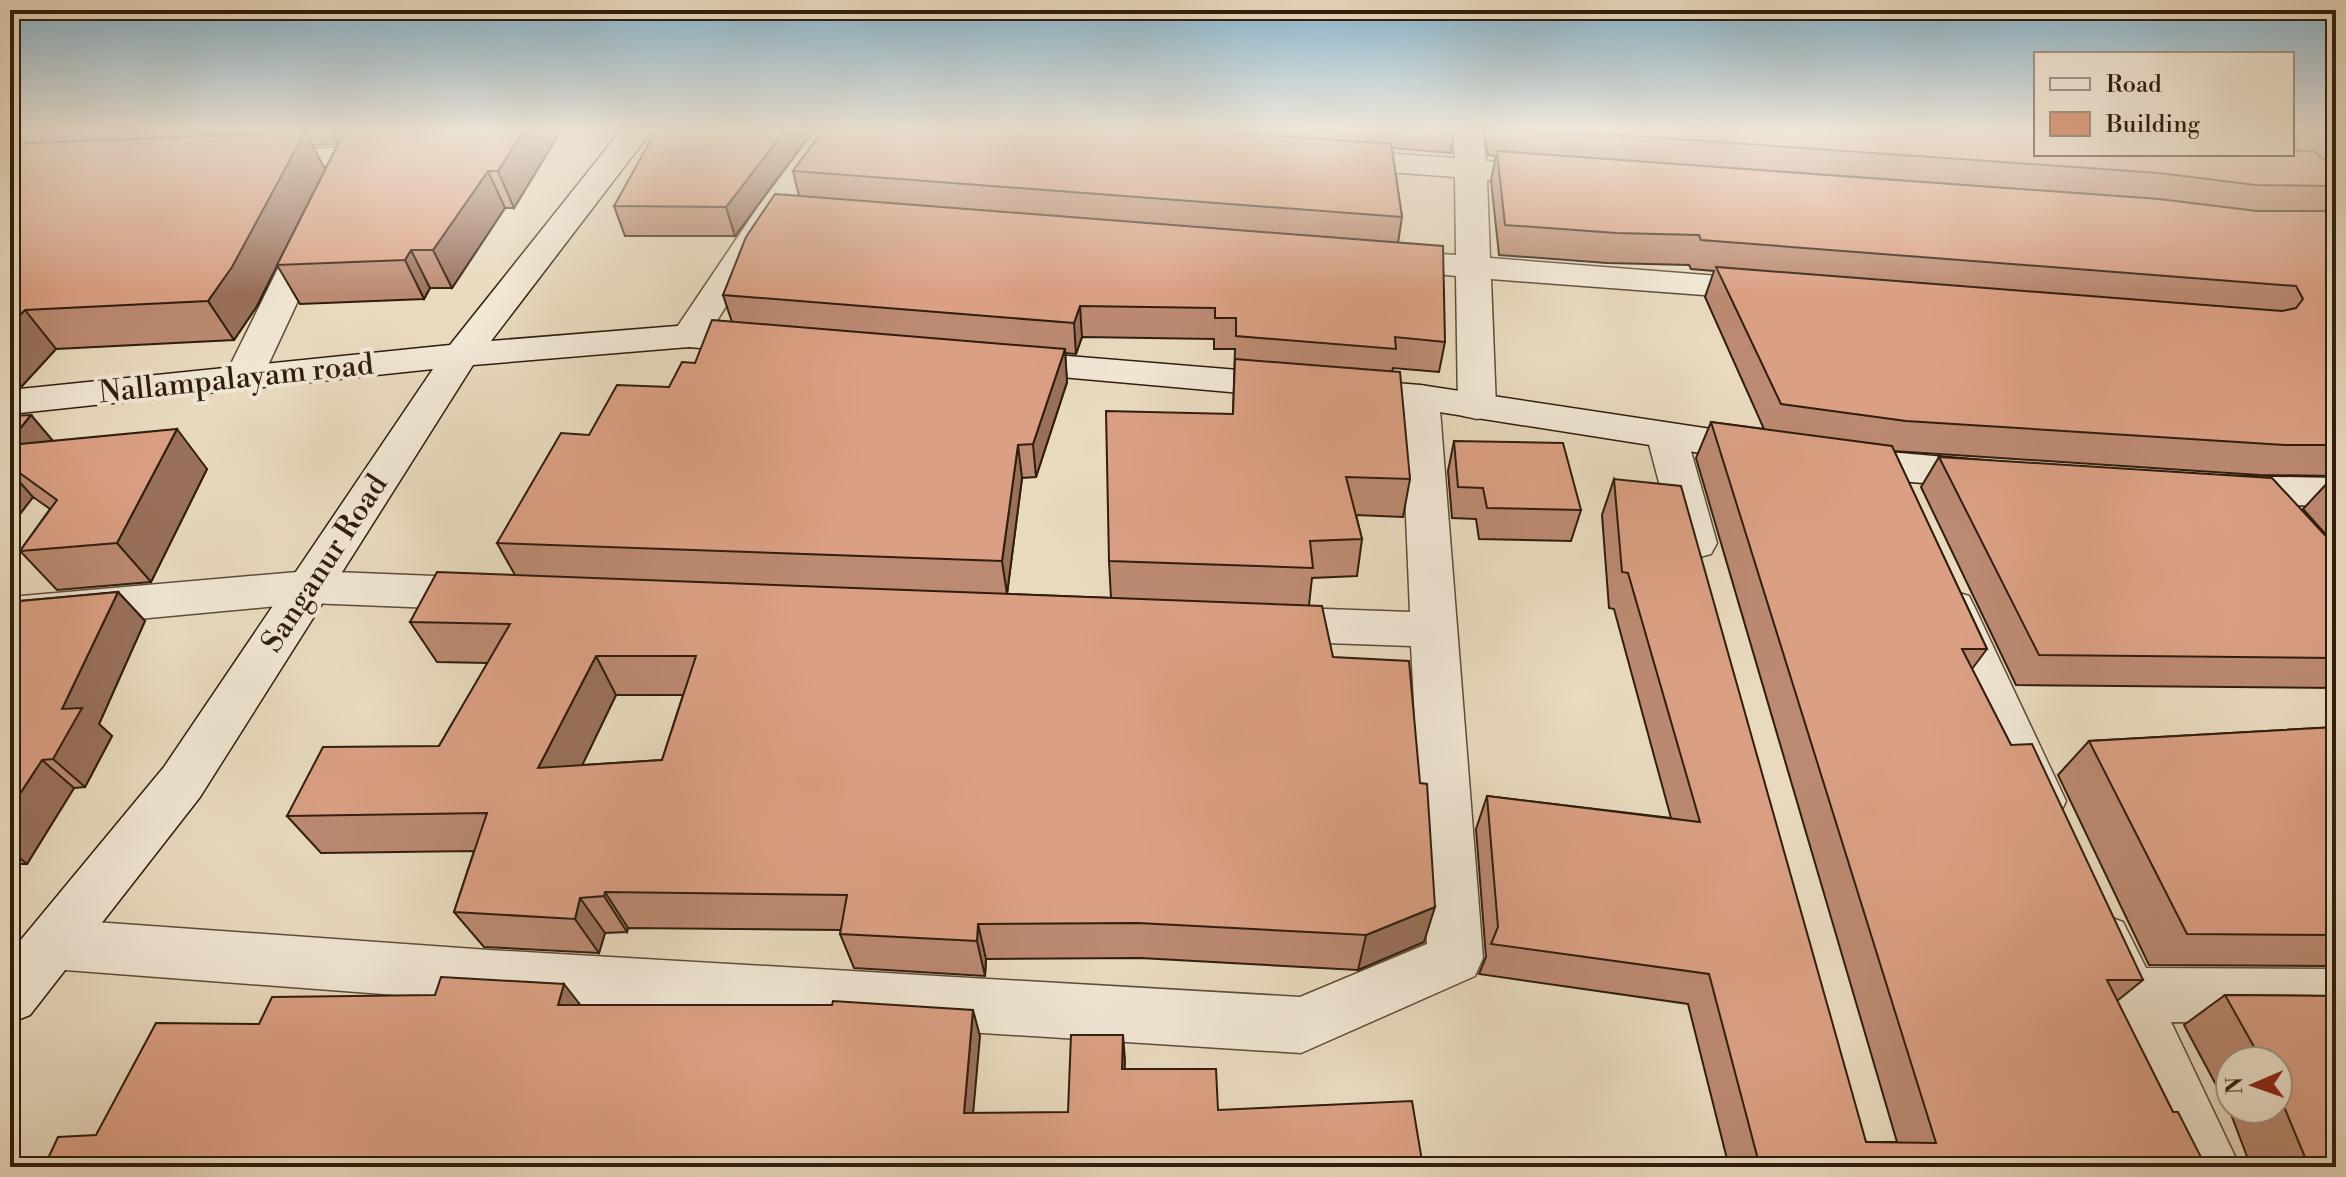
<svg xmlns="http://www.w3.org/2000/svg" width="2346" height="1177" font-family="'Libre Bodoni',serif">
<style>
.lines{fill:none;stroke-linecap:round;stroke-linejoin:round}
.street-casing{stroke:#5e4c3a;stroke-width:3}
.secondary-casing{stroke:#301d0e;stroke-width:3}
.street{fill:#f1e7d5;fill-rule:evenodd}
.secondary{fill:#f1e7d5;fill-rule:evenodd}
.wall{fill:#bc8a72;stroke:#301d0e;stroke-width:2;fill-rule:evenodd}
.shaded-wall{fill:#99705c;stroke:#301d0e;stroke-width:2}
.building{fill:#dba084;stroke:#301d0e;stroke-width:2;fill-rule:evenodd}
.labels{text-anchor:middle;stroke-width:8;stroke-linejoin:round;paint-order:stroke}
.street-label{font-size:30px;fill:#301d0e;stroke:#f1e7d5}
</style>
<rect width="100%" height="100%" fill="#e9dabf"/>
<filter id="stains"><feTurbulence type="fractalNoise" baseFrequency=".0025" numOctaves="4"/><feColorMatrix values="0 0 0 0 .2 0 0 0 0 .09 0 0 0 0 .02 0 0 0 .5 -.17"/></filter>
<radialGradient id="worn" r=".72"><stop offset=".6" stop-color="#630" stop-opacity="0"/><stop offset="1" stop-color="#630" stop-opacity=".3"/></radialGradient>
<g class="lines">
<g class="street-casing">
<path id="street" d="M 817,129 L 848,129 L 785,214 L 702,344 L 689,347 L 676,344 L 671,336 L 760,204 Z
M 1452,129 L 1482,129 L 1486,161 L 1564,168 L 1569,175 L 1564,182 L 1553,184 L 1487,180 L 1490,258 L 1770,280 L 1782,283 L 1787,290 L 1782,297 L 1770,300 L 1491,279 L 1496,407 L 1491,416 L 1477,419 L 1463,416 L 1458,407 L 1456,276 L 1372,267 L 1367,260 L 1372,253 L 1384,250 L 1456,255 L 1455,177 L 1335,168 L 1324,166 L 1320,159 L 1324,152 L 1335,150 L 1455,158 Z
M 349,147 L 360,149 L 364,156 L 360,163 L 260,169 L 249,167 L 245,160 L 249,153 L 260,151 Z
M 313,222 L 325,225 L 330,232 L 263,376 L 257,384 L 244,388 L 231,384 L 225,376 L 296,232 L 301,225 Z
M 1420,385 L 1433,388 L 1439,397 L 1483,958 L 1475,976 L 1301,1053 L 489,1002 L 52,969 L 33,962 L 25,944 L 33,926 L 52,919 L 489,950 L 1300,997 L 1427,944 L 1411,646 L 1269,641 L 1253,636 L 1246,624 L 1253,612 L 1269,607 L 1410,612 L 1401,397 L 1407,388 Z
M 1667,424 L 1681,428 L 1687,437 L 1717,543 L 1711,554 L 1696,558 L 1681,554 L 1675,543 L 1647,437 L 1653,428 Z
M 309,571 L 485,578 L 501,582 L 507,594 L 501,606 L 485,610 L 309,603 L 10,631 L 10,597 Z
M 1953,591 L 1969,596 L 1975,608 L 2066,801 L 2059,816 L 2041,823 L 2023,816 L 2016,801 L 1931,608 L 1937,596 Z
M 2104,915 L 2123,922 L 2146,968 L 2336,969 L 2336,1023 L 2171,1022 L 2240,1167 L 2178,1167 L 2077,940 L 2085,922 Z"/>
</g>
<g class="secondary-casing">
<path id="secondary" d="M 622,129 L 653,129 L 491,341 L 689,325 L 779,335 L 784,343 L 779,351 L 766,354 L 689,347 L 473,365 L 200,797 L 30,1015 L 10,1023 L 10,953 L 164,767 L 433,369 L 10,414 L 10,390 L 450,345 Z
M 1006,351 L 1420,385 L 1764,437 L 1778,441 L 1784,450 L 1778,459 L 1764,463 L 1420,409 L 993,371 L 987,363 L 993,355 Z
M 1844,448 L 1990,461 L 2004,465 L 2010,475 L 2004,485 L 1990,489 L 1844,476 L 1830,472 L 1824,462 L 1830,452 Z
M 2226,476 L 2336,478 L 2336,506 L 2226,504 L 2212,500 L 2206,490 L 2212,480 Z"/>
</g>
<use href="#street" class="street"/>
<use href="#secondary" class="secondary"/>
</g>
<path class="wall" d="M 10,129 L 562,129 L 514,208 L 505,208 L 452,288 L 430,288 L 424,299 L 300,304 L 277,265 L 257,306 L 234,340 L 56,349 L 22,386 L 10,388 ZM 338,144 L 325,169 L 312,145 Z
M 814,129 L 735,236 L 625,236 L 614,206 Z
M 824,129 L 1455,129 L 1451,153 L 1392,148 L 1402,217 L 1398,243 L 1445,342 L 1439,372 L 1393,368 L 1392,372 L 1410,479 L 1403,517 L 1356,515 L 1362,539 L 1357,576 L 1312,578 L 1309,605 L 1333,657 L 1424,942 L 1358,970 L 1140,958 L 986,959 L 985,976 L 854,968 L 840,934 L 841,930 L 628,928 L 627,932 L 605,933 L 599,953 L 484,947 L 454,912 L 474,851 L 321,853 L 287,816 L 439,746 L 488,663 L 437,662 L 410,622 L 515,575 L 497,543 L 589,435 L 669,387 L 695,363 L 732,322 L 723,295 L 799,196 L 793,171 ZM 1082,337 L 1214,339 L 1214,349 L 1235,349 L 1233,414 L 1109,561 L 1111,598 L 1007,594 L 1022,478 L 1036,477 L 1067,382 L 1065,353 L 1076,354 ZM 616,695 L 683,695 L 662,760 L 582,765 Z
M 1483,129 L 2036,129 L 2036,154 L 2301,151 L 2294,146 L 2292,147 L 2292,129 L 2336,129 L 2336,476 L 2259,475 L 1894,451 L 1987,649 L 1972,669 L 2011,745 L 2143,980 L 2117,1001 L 2173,1112 L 2206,1167 L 1729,1167 L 1688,1004 L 1479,974 L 1486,957 L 1476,829 L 1487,796 L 1671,818 L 1614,609 L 1609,608 L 1602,515 L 1614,479 L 1866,1142 L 1897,1142 L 1696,458 L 1711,422 L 1764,429 L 1705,297 L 1714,271 L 1691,269 L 1689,265 L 1607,263 L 1499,255 L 1491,180 L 1496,156 L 1488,155 Z
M 10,416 L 53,441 L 207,469 L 151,582 L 57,590 L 20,551 L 50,509 L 33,497 L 10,527 Z
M 1454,441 L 1581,510 L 1571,541 L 1479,539 L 1476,519 L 1452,518 L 1448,471 Z
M 1939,457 L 2336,547 L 2336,688 L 2016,685 L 1921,487 Z
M 2331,479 L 2336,479 L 2336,546 L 2303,509 Z
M 118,592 L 145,621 L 99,724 L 112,736 L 85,787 L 74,788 L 27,864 L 10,864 L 10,602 Z
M 2336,727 L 2336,966 L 2149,965 L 2058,775 L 2089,741 Z
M 2225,995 L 2336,996 L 2336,1167 L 2251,1167 L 2229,1109 L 2184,1025 ZM 2230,1061 L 2278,1061 L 2278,1109 L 2230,1109 Z"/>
<path class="shaded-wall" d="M 331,129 L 348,129 L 338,144 Z
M 525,129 L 562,129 L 514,208 L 498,171 Z
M 786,129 L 814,129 L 735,236 L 726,207 Z
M 2302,129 L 2305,129 L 2292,147 L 2292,144 Z
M 305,132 L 325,169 L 257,306 L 234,340 L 208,301 Z
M 488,171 L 505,208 L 452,288 L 433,250 Z
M 411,250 L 430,288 L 424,299 L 405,260 Z
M 1080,306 L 1082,337 L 1076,354 L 1074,323 Z
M 25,310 L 56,349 L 22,386 L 10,388 L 10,325 Z
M 1065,349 L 1067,382 L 1036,477 L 1033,444 Z
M 31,415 L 65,455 L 10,448 L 10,441 Z
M 177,429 L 207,469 L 151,582 L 117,543 Z
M 1018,445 L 1022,478 L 1007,594 L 1002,561 Z
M 10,471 L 33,497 L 10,527 Z
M 118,592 L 145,621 L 99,724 L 112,736 L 85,787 L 53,759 L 62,709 Z
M 596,656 L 616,695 L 563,805 L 538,768 Z
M 42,760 L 74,788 L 27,864 L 10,850 L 10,809 Z
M 605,892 L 628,928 L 627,932 L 604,896 Z
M 580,898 L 605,933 L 599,953 L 575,919 Z
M 1435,907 L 1424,942 L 1358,970 L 1366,935 Z
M 978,924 L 986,959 L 985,976 L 977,941 Z
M 564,984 L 585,1011 L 558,1005 Z
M 973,1010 L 980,1036 L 971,1137 L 964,1113 Z
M 1123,1035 L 1125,1060 L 1124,1094 L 1122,1069 Z"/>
<path class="building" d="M 346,129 L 525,129 L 498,171 L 488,171 L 433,250 L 411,250 L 405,260 L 277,265 Z
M 657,129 L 786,129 L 726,207 L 614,206 Z
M 824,129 L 1186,129 L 1391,144 L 1402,217 L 793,171 Z
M 1535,129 L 2036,129 L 2036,154 L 2292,154 L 2292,151 L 2313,151 L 2336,169 L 2336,186 L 2256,185 L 2159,173 Z
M 305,132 L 232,267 L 208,301 L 25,310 L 10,325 L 10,144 Z
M 1497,151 L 2159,199 L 2257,211 L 2336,211 L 2336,445 L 2285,445 L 1906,421 L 1781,404 L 1716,267 L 2282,311 L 2296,308 L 2303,299 L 2296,286 L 1701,240 L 1699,235 L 1616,233 L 1505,225 Z
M 775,194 L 1443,246 L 1445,342 L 1395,337 L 1396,349 L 1236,336 L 1236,318 L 1215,318 L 1215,308 L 1080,306 L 1074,323 L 723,295 L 746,237 Z
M 712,320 L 1065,349 L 1033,444 L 1018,445 L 1002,561 L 497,543 L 561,433 L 589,435 L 617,385 L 669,387 L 682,362 L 695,363 Z
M 1235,359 L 1400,372 L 1410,479 L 1346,477 L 1362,539 L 1310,541 L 1313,568 L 1109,561 L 1106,411 L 1233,414 Z
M 31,415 L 10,441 L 10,416 Z
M 1711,422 L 1892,446 L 1987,649 L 1962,649 L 2011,745 L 2032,744 L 2143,980 L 2107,980 L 2173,1112 L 2178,1112 L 2206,1167 L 1760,1167 L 1709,974 L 1491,944 L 1498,927 L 1487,796 L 1700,822 L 1628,573 L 1622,572 L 1614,479 L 1681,486 L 1866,1142 L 1936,1143 Z
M 177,429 L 117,543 L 20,551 L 57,500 L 10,466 L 10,445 Z
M 1454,441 L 1563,443 L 1581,510 L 1487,508 L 1483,488 L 1458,487 Z
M 1939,457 L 2272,478 L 2336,547 L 2336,658 L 2039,655 Z
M 437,572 L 1322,606 L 1333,657 L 1409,661 L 1420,783 L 1427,784 L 1435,907 L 1366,935 L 1138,923 L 978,924 L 977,941 L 840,934 L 847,895 L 605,892 L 604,896 L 580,898 L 575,919 L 454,912 L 487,813 L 287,816 L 323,747 L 439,746 L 510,624 L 410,622 ZM 596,656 L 696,656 L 662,760 L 538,768 Z
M 118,592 L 62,709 L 82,708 L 53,759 L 42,760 L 10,809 L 10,602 Z
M 2336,727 L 2336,935 L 2187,934 L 2089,741 Z
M 441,977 L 564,984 L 558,1005 L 832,1005 L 833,1001 L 973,1010 L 964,1113 L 1068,1112 L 1071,1035 L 1123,1035 L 1122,1069 L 1216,1069 L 1218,1110 L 1412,1101 L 1423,1167 L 44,1167 L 58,1137 L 96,1135 L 156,1023 L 259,1024 L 272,997 L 435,995 Z
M 2225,995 L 2336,996 L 2336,1167 L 2309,1167 L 2278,1092 L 2278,1061 L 2262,1061 Z"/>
<linearGradient id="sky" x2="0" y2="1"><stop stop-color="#87b7d2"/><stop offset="0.44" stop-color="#f5eee2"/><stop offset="1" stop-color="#f5eee2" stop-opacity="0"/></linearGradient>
<rect width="2346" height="294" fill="url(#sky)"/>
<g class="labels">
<g class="street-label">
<text transform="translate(236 378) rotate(-6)" y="10">Nallampalayam road</text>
<text transform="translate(324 563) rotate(-57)" y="10">Sanganur Road</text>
</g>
</g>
<rect width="2346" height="1177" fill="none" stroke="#e9dabf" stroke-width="40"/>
<rect x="12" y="12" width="2322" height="1153" fill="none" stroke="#301d0e" stroke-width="4"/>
<rect x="20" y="20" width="2306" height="1137" fill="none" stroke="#301d0e" stroke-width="2"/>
<rect x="2034" y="52" width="260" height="104" fill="#f1e7d5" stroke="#a49685" stroke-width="2"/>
<rect x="2050" y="78" width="40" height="12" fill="#f1e7d5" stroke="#a49685" stroke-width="2"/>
<text x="2106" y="92" font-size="24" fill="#301d0e">Road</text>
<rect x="2050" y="112" width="40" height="24" fill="#dba084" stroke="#a49685" stroke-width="2"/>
<text x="2106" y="132" font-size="24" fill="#301d0e">Building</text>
<g transform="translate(2254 1085) rotate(268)"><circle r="38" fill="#f1e7d5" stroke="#a49685" stroke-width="2"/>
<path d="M0-6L14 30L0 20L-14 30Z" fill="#8f2418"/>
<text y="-12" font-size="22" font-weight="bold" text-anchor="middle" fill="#301d0e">N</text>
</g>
<rect width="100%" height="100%" filter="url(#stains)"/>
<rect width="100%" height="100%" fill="url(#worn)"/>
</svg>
